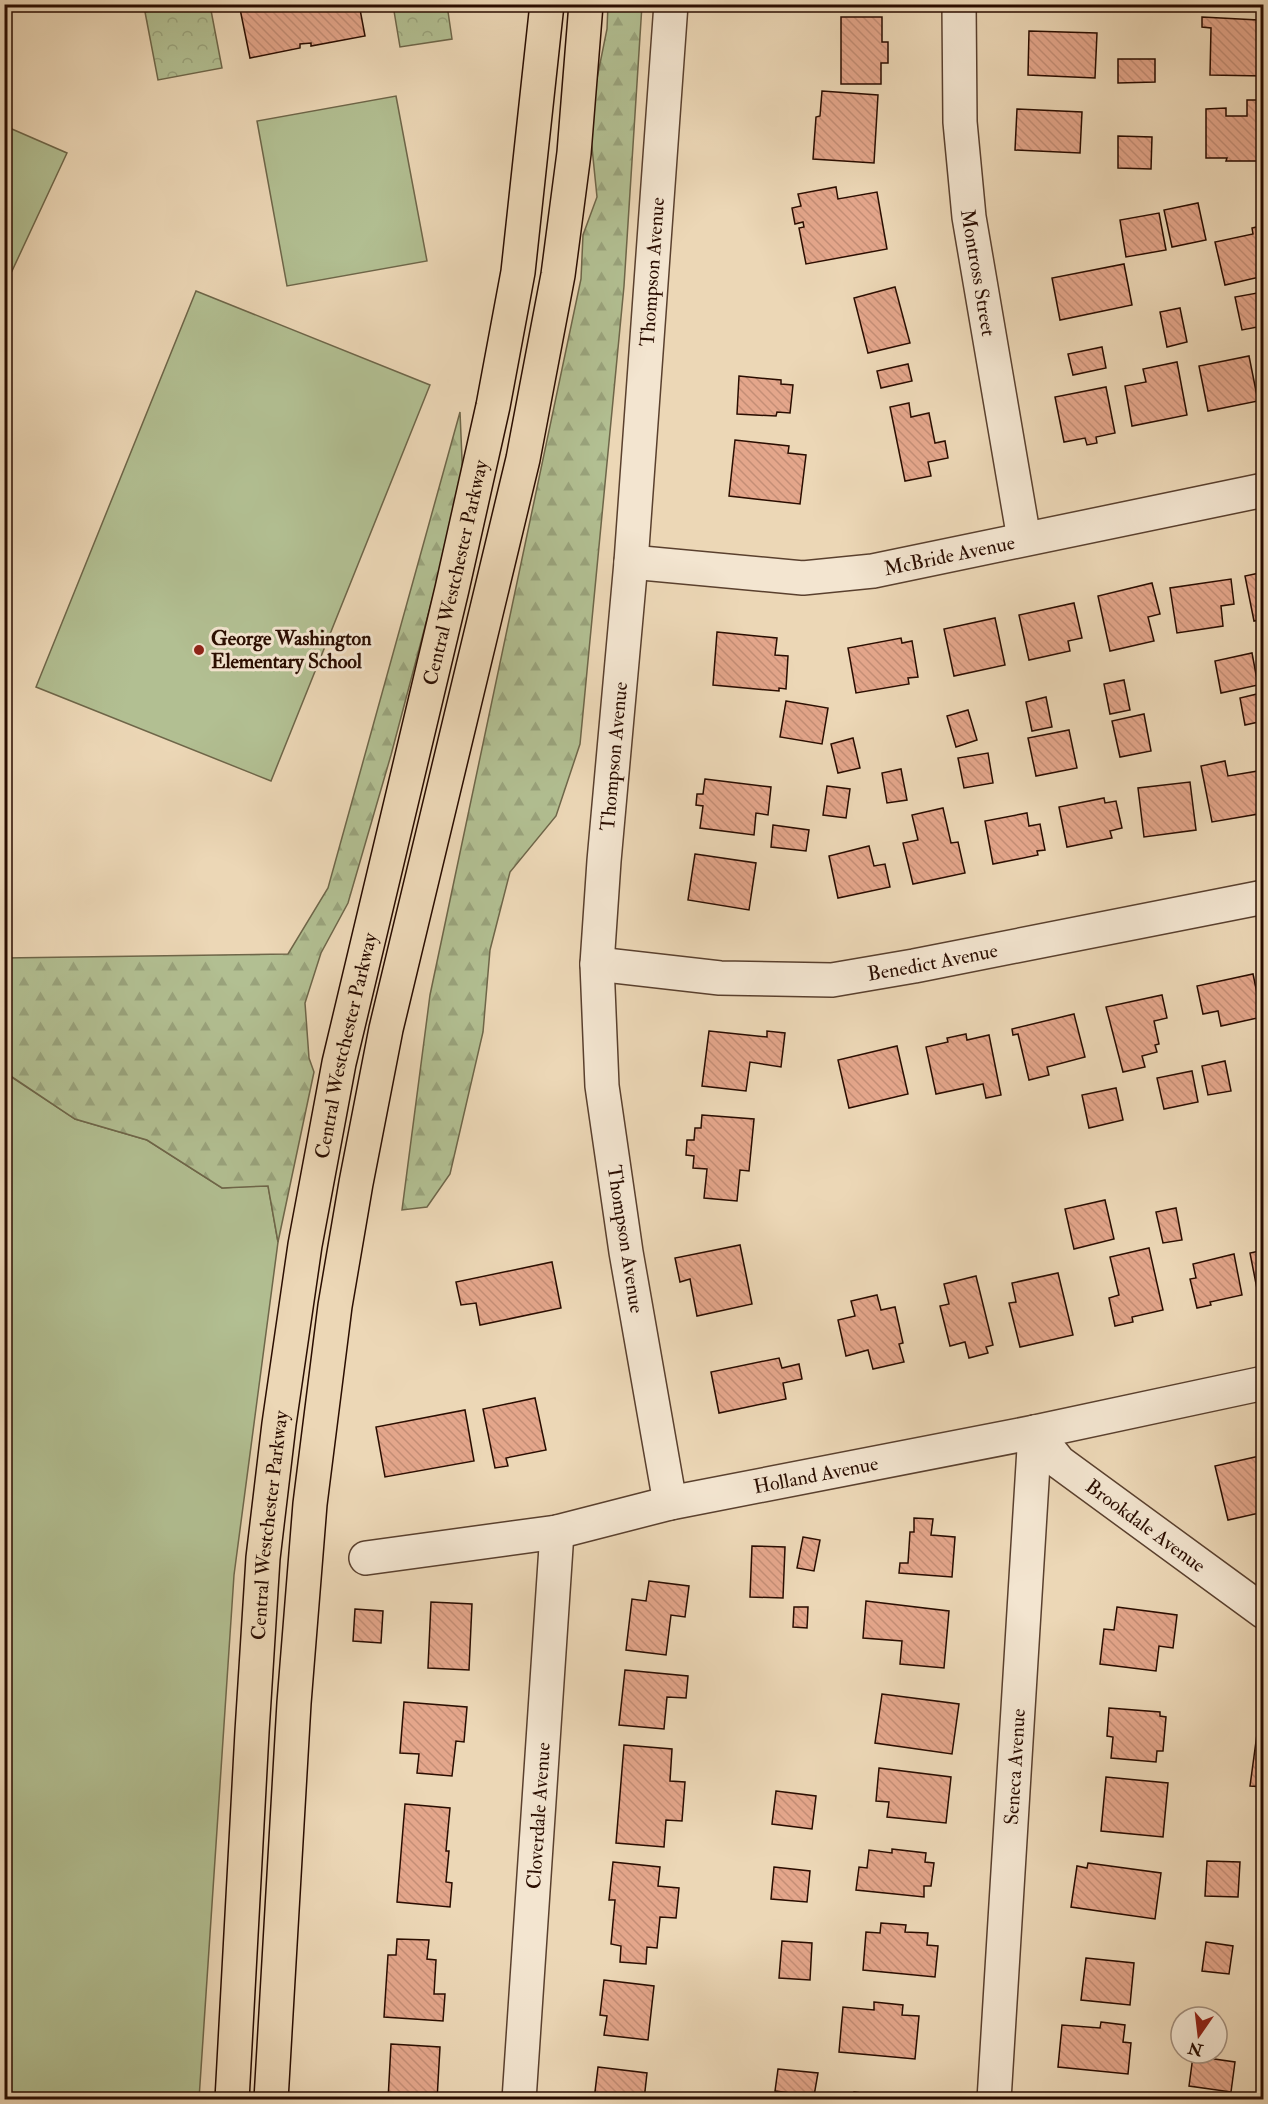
<svg xmlns="http://www.w3.org/2000/svg" width="1268" height="2104" font-family="'IM FELL Double Pica',serif">
<style>
.green{fill:#b2bf92;stroke:#6e6649;stroke-width:1.5}
.forest{fill:url(#forest-firs);stroke:#6e6649;stroke-width:1.5}
.park{fill:url(#park-crowns);stroke:#6e6649;stroke-width:1.5}
.building{fill:url(#building-back-hatch);stroke:#2a0d00;stroke-width:1.5}
.lines{fill:none;stroke-linecap:round;stroke-linejoin:round}
.minor-casing{stroke:#5a402e;stroke-width:36}
.major-casing{stroke:#2a0d00;stroke-width:36}
.minor{stroke:#f3e5d0;stroke-width:33}
.major{stroke:#ecd7b6;stroke-width:33}
.poi-dot{fill:#8f2418;stroke:#f3e5d0;stroke-width:2}
.labels{text-anchor:middle;stroke-width:6;stroke-linejoin:round;paint-order:stroke}
.street-label{font-size:20px;fill:#2a0d00;stroke:#f3e5d0}
.poi-label{font-size:20px;font-weight:bold;fill:#2a0d00;stroke:#f3e5d0;text-anchor:start}
</style>
<defs>
<pattern id="forest-firs" width="22" height="20" patternUnits="userSpaceOnUse" patternTransform="scale(1.5)"><rect width="22" height="20" fill="#b2bf92"/><path d="M5 1l3.5 6h-7zM16 11l3.5 6h-7z" fill="#99a37c"/></pattern>
<pattern id="park-crowns" width="20" height="18" patternUnits="userSpaceOnUse" patternTransform="scale(1.5)"><rect width="20" height="18" fill="#b2bf92"/><path d="M2 6a3 3 0 1 1 6 0M12 15a3 3 0 1 1 6 0" fill="none" stroke="#99a37c"/></pattern>
<pattern id="building-back-hatch" width="6" height="6" patternUnits="userSpaceOnUse" patternTransform="scale(1.5)"><rect width="6" height="6" fill="#e4a68b"/><path d="M-1 5l2 2M0 0l6 6M5-1l2 2" fill="none" stroke="#c48e76"/></pattern>
</defs>
<rect width="100%" height="100%" fill="#ecd7b6"/>
<filter id="stains"><feTurbulence type="fractalNoise" baseFrequency=".00333" numOctaves="4"/><feColorMatrix values="0 0 0 0 .2 0 0 0 0 .09 0 0 0 0 .02 0 0 0 .5 -.17"/></filter>
<radialGradient id="worn" r=".72"><stop offset=".6" stop-color="#630" stop-opacity="0"/><stop offset="1" stop-color="#630" stop-opacity=".3"/></radialGradient>
<path class="green" d="M 396,96 L 427,261 L 287,286 L 257,121 Z
M 5,126 L 67,153 L 5,286 Z
M 196,291 L 430,385 L 271,781 L 36,687 Z
M 4,1072 L 75,1119 L 147,1140 L 222,1188 L 268,1185 L 278,1242 L 234,1575 L 199,2099 L 5,2099 Z"/>
<path class="forest" d="M 608,5 L 642,5 L 624,286 L 580,744 L 556,816 L 510,872 L 490,950 L 483,1032 L 450,1174 L 427,1207 L 402,1210 L 430,995 L 581,279 L 583,235 L 597,197 L 589,118 L 607,29 Z
M 460,412 L 463,483 L 391,755 L 348,903 L 321,953 L 305,1003 L 309,1058 L 314,1072 L 278,1242 L 268,1186 L 222,1188 L 147,1140 L 75,1119 L 5,1072 L 4,958 L 288,954 L 328,888 Z"/>
<path class="park" d="M 182,4 L 210,5 L 222,68 L 158,80 L 145,12 Z
M 393,5 L 447,5 L 452,39 L 400,47 Z"/>
<path class="building" d="M 239,4 L 359,4 L 365,36 L 311,46 L 311,43 L 300,44 L 300,48 L 250,58 Z
M 841,17 L 882,17 L 882,42 L 888,42 L 888,63 L 881,63 L 881,84 L 841,84 Z
M 1202,17 L 1258,20 L 1257,44 L 1264,44 L 1264,76 L 1210,75 L 1211,28 L 1202,27 Z
M 1029,31 L 1097,33 L 1095,78 L 1028,75 Z
M 1118,59 L 1155,59 L 1155,82 L 1118,83 Z
M 822,91 L 878,95 L 874,163 L 813,159 L 816,117 L 820,116 Z
M 1247,100 L 1264,100 L 1264,161 L 1226,161 L 1227,158 L 1206,158 L 1206,109 L 1226,108 L 1226,116 L 1247,116 Z
M 1017,109 L 1082,112 L 1080,153 L 1015,150 Z
M 1118,136 L 1152,137 L 1151,169 L 1118,168 Z
M 836,187 L 838,199 L 877,192 L 887,249 L 806,264 L 799,228 L 804,227 L 803,222 L 795,224 L 792,208 L 801,206 L 798,194 Z
M 1198,203 L 1206,240 L 1172,247 L 1164,210 Z
M 1159,213 L 1166,250 L 1126,257 L 1120,220 Z
M 1264,225 L 1264,276 L 1225,285 L 1215,242 L 1253,234 L 1252,228 Z
M 1124,264 L 1132,305 L 1060,320 L 1052,278 Z
M 895,287 L 910,343 L 868,353 L 854,298 Z
M 1257,293 L 1263,326 L 1242,330 L 1235,297 Z
M 1180,308 L 1187,342 L 1167,347 L 1160,312 Z
M 1102,347 L 1106,368 L 1073,375 L 1068,354 Z
M 1249,356 L 1258,401 L 1208,411 L 1199,366 Z
M 1177,362 L 1187,415 L 1132,426 L 1125,386 L 1146,382 L 1143,369 Z
M 908,364 L 912,381 L 881,388 L 877,371 Z
M 739,376 L 781,380 L 781,384 L 793,385 L 790,413 L 777,412 L 776,416 L 737,414 Z
M 1106,387 L 1115,433 L 1096,437 L 1097,443 L 1087,445 L 1085,438 L 1064,442 L 1055,397 Z
M 909,403 L 911,417 L 929,413 L 935,443 L 945,441 L 948,458 L 928,462 L 931,476 L 905,481 L 890,407 Z
M 735,440 L 789,446 L 788,453 L 806,455 L 800,504 L 729,496 Z
M 1264,572 L 1264,619 L 1254,621 L 1245,576 Z
M 1231,579 L 1234,604 L 1221,606 L 1223,626 L 1177,633 L 1170,588 Z
M 1152,583 L 1160,614 L 1148,617 L 1154,641 L 1110,651 L 1098,596 Z
M 1074,603 L 1082,638 L 1068,641 L 1070,651 L 1029,660 L 1019,615 Z
M 995,618 L 1005,665 L 954,676 L 944,629 Z
M 717,632 L 777,638 L 775,655 L 788,656 L 786,689 L 779,688 L 779,691 L 713,685 Z
M 901,638 L 902,643 L 912,641 L 918,677 L 908,678 L 909,684 L 856,693 L 848,648 Z
M 1252,653 L 1258,685 L 1221,693 L 1215,661 Z
M 1124,680 L 1130,710 L 1110,714 L 1104,684 Z
M 1257,694 L 1263,721 L 1245,725 L 1240,698 Z
M 1046,697 L 1052,727 L 1032,731 L 1026,702 Z
M 786,701 L 828,708 L 822,744 L 780,737 Z
M 968,710 L 977,740 L 956,747 L 947,716 Z
M 1144,714 L 1151,751 L 1120,757 L 1112,721 Z
M 1069,730 L 1077,768 L 1036,776 L 1028,738 Z
M 853,738 L 860,768 L 838,773 L 831,744 Z
M 988,753 L 993,783 L 964,788 L 958,758 Z
M 1225,761 L 1228,776 L 1264,770 L 1264,813 L 1212,822 L 1201,766 Z
M 901,769 L 907,800 L 887,803 L 882,773 Z
M 705,779 L 771,787 L 768,815 L 756,813 L 754,835 L 700,828 L 703,806 L 696,805 L 697,794 L 703,794 Z
M 1190,782 L 1196,830 L 1144,837 L 1138,788 Z
M 827,786 L 850,789 L 846,818 L 823,815 Z
M 1104,798 L 1105,803 L 1116,801 L 1122,828 L 1110,831 L 1112,838 L 1067,847 L 1059,807 Z
M 943,808 L 951,843 L 958,842 L 965,873 L 913,884 L 903,843 L 918,840 L 912,815 Z
M 1027,813 L 1029,826 L 1040,824 L 1045,850 L 1037,851 L 1038,855 L 993,864 L 985,821 Z
M 773,825 L 809,830 L 806,851 L 771,847 Z
M 869,846 L 874,866 L 885,864 L 890,887 L 838,898 L 829,856 Z
M 695,854 L 756,863 L 749,910 L 688,900 Z
M 1253,974 L 1262,1017 L 1221,1026 L 1218,1011 L 1203,1014 L 1197,986 Z
M 1162,995 L 1167,1018 L 1154,1021 L 1159,1044 L 1155,1045 L 1157,1052 L 1142,1056 L 1145,1067 L 1123,1072 L 1106,1007 Z
M 1074,1014 L 1085,1057 L 1047,1067 L 1049,1075 L 1029,1080 L 1018,1034 L 1013,1035 L 1012,1029 Z
M 709,1031 L 767,1037 L 767,1031 L 785,1033 L 781,1067 L 750,1062 L 746,1091 L 702,1086 Z
M 966,1034 L 967,1040 L 989,1035 L 1001,1095 L 986,1098 L 983,1084 L 936,1094 L 926,1047 L 948,1042 L 947,1038 Z
M 897,1046 L 908,1094 L 849,1108 L 838,1060 Z
M 1225,1061 L 1231,1091 L 1208,1095 L 1202,1066 Z
M 1192,1071 L 1198,1102 L 1164,1109 L 1157,1078 Z
M 1116,1088 L 1123,1120 L 1089,1128 L 1082,1095 Z
M 702,1115 L 754,1119 L 749,1171 L 740,1170 L 737,1201 L 704,1198 L 707,1169 L 693,1168 L 694,1156 L 686,1155 L 687,1140 L 694,1140 L 695,1128 L 701,1128 Z
M 1105,1200 L 1114,1239 L 1074,1249 L 1065,1209 Z
M 1176,1208 L 1182,1240 L 1163,1243 L 1156,1212 Z
M 740,1245 L 752,1304 L 697,1316 L 690,1279 L 680,1282 L 675,1258 Z
M 1149,1248 L 1163,1310 L 1132,1317 L 1133,1322 L 1115,1326 L 1109,1298 L 1119,1295 L 1110,1257 Z
M 1264,1250 L 1264,1288 L 1257,1289 L 1250,1253 Z
M 1234,1254 L 1242,1295 L 1210,1302 L 1211,1305 L 1197,1308 L 1190,1279 L 1196,1278 L 1193,1264 Z
M 552,1262 L 561,1308 L 480,1325 L 476,1303 L 461,1305 L 456,1282 Z
M 1058,1273 L 1073,1335 L 1020,1347 L 1009,1303 L 1016,1302 L 1012,1283 Z
M 976,1276 L 993,1345 L 986,1347 L 988,1353 L 969,1358 L 965,1342 L 950,1346 L 940,1306 L 949,1304 L 944,1284 Z
M 877,1295 L 881,1310 L 895,1307 L 903,1343 L 899,1344 L 904,1362 L 873,1369 L 868,1350 L 846,1356 L 838,1320 L 855,1316 L 851,1301 Z
M 779,1358 L 782,1368 L 799,1364 L 802,1379 L 783,1383 L 786,1399 L 719,1413 L 711,1372 Z
M 535,1398 L 546,1450 L 506,1458 L 508,1466 L 495,1468 L 483,1409 Z
M 465,1410 L 474,1461 L 385,1477 L 376,1427 Z
M 1264,1455 L 1264,1512 L 1228,1520 L 1215,1466 Z
M 914,1518 L 933,1519 L 931,1535 L 955,1537 L 952,1577 L 899,1573 L 900,1563 L 908,1563 L 910,1532 L 914,1532 Z
M 803,1537 L 820,1540 L 814,1571 L 797,1568 Z
M 752,1546 L 785,1547 L 783,1598 L 750,1597 Z
M 649,1581 L 689,1586 L 685,1617 L 671,1615 L 666,1655 L 626,1650 L 632,1599 L 646,1601 Z
M 866,1601 L 949,1611 L 944,1668 L 900,1664 L 902,1641 L 863,1638 Z
M 431,1602 L 472,1604 L 469,1670 L 428,1668 Z
M 794,1607 L 808,1607 L 807,1628 L 793,1627 Z
M 1117,1607 L 1177,1615 L 1173,1648 L 1159,1646 L 1156,1671 L 1100,1664 L 1104,1629 L 1114,1630 Z
M 355,1609 L 383,1611 L 381,1643 L 353,1641 Z
M 625,1670 L 688,1676 L 686,1698 L 667,1697 L 664,1729 L 619,1725 Z
M 882,1694 L 959,1704 L 952,1754 L 875,1743 Z
M 404,1702 L 467,1707 L 464,1742 L 456,1741 L 452,1776 L 417,1773 L 419,1754 L 400,1753 Z
M 1109,1708 L 1160,1712 L 1160,1716 L 1166,1717 L 1163,1751 L 1157,1751 L 1156,1762 L 1111,1758 L 1113,1737 L 1107,1736 Z
M 1257,1734 L 1264,1735 L 1264,1787 L 1250,1786 Z
M 624,1745 L 672,1749 L 670,1781 L 685,1782 L 682,1821 L 666,1820 L 664,1847 L 616,1843 Z
M 879,1768 L 951,1777 L 946,1823 L 887,1817 L 889,1802 L 876,1801 Z
M 1106,1777 L 1168,1783 L 1163,1837 L 1101,1831 Z
M 776,1791 L 816,1796 L 812,1829 L 772,1824 Z
M 405,1804 L 450,1808 L 446,1851 L 449,1851 L 446,1882 L 452,1883 L 450,1907 L 397,1902 Z
M 892,1849 L 926,1853 L 925,1862 L 934,1863 L 931,1886 L 924,1886 L 924,1897 L 856,1890 L 859,1867 L 867,1868 L 869,1850 L 892,1853 Z
M 1207,1861 L 1240,1862 L 1238,1897 L 1205,1896 Z
M 613,1862 L 660,1867 L 658,1886 L 679,1888 L 676,1918 L 660,1917 L 657,1948 L 647,1947 L 646,1964 L 620,1962 L 621,1946 L 611,1944 L 615,1900 L 609,1900 Z
M 1088,1863 L 1161,1873 L 1155,1919 L 1071,1907 L 1077,1866 L 1087,1868 Z
M 774,1867 L 810,1871 L 807,1902 L 771,1899 Z
M 881,1923 L 906,1925 L 905,1932 L 928,1933 L 927,1945 L 938,1946 L 935,1977 L 863,1970 L 866,1932 L 880,1933 Z
M 397,1939 L 429,1940 L 427,1959 L 436,1960 L 434,1994 L 445,1994 L 443,2021 L 384,2017 L 388,1955 L 396,1955 Z
M 782,1941 L 812,1943 L 810,1980 L 779,1978 Z
M 1206,1942 L 1233,1946 L 1229,1974 L 1202,1971 Z
M 1086,1958 L 1134,1963 L 1130,2005 L 1081,2000 Z
M 604,1980 L 654,1986 L 648,2040 L 604,2035 L 607,2016 L 600,2015 Z
M 874,2002 L 903,2005 L 902,2015 L 919,2016 L 915,2059 L 839,2052 L 843,2007 L 874,2010 Z
M 1101,2022 L 1125,2025 L 1123,2042 L 1131,2043 L 1128,2074 L 1058,2067 L 1062,2025 L 1100,2028 Z
M 391,2044 L 440,2047 L 437,2100 L 388,2100 Z
M 1193,2056 L 1235,2062 L 1231,2092 L 1189,2086 Z
M 598,2067 L 647,2073 L 644,2100 L 594,2100 Z
M 778,2069 L 818,2073 L 814,2096 L 775,2091 Z
M 854,2092 L 899,2098 L 898,2100 L 853,2100 Z"/>
<g class="lines">
<g class="minor-casing">
<g id="minor">
<path id="s1" d="M 959,4 L 960,122 L 969,217 L 1024,539"/>
<path id="s2" d="M 631,562 L 803,578 L 873,571 L 1264,490"/>
<path id="s3" d="M 597,964 L 720,978 L 832,980 L 914,966 L 1264,897"/>
<path id="s4" d="M 1035,1432 L 1059,1462 L 1264,1612"/>
<path id="s5" d="M 670,1503 L 626,1252 L 602,1086 L 597,964 L 604,861 L 631,562 L 671,4"/>
<path id="s6" d="M 366,1558 L 557,1532 L 670,1503 L 1035,1432 L 1264,1383"/>
<path id="s7" d="M 519,2100 L 557,1532"/>
<path id="s8" d="M 994,2100 L 1035,1432"/>
</g>
</g>
<g class="major-casing">
<g id="major">
<path id="s9" d="M 232,2100 L 252,1732 L 263,1558 L 279,1424 L 305,1245 L 339,1063 L 452,589 L 493,406 L 518,272 L 547,4"/>
<path d="M 271,2100 L 294,1703 L 310,1504 L 335,1306 L 356,1183 L 386,1029 L 523,459 L 558,275 L 574,153 L 586,4"/>
</g>
</g>
<use href="#minor" class="minor"/>
<use href="#major" class="major"/>
</g>
<circle class="poi-dot" cx="199" cy="650" r="6"/>
<g class="labels">
<g class="street-label">
<text dy="7" stroke="none"><textPath href="#s5" startOffset="1239">Thompson Avenue</textPath></text>
<text dy="7" stroke="none"><textPath href="#s1" startOffset="270">Montross Street</textPath></text>
<text dy="7" stroke="none"><textPath href="#s2" startOffset="321">McBride Avenue</textPath></text>
<text dy="7" stroke="none"><textPath href="#s9" startOffset="1548">Central Westchester Parkway</textPath></text>
<text dy="7" stroke="none"><textPath href="#s5" startOffset="753">Thompson Avenue</textPath></text>
<text dy="7" stroke="none"><textPath href="#s3" startOffset="338">Benedict Avenue</textPath></text>
<text dy="7" stroke="none"><textPath href="#s9" startOffset="1062">Central Westchester Parkway</textPath></text>
<text transform="translate(626 1239) rotate(81)" y="7">Thompson Avenue</text>
<text dy="7" stroke="none"><textPath href="#s6" startOffset="458">Holland Avenue</textPath></text>
<text dy="7" stroke="none"><textPath href="#s9" startOffset="576">Central Westchester Parkway</textPath></text>
<text dy="7" stroke="none"><textPath href="#s4" startOffset="146">Brookdale Avenue</textPath></text>
<text dy="7" stroke="none"><textPath href="#s8" startOffset="334">Seneca Avenue</textPath></text>
<text dy="7" stroke="none"><textPath href="#s7" startOffset="285">Cloverdale Avenue</textPath></text>
</g>
<g class="poi-label">
<text x="211" y="645">George Washington<tspan x="211" dy="23">Elementary School</tspan></text>
</g>
</g>
<rect width="1268" height="2104" fill="none" stroke="#ecd7b6" stroke-width="24"/>
<rect x="6" y="6" width="1256" height="2092" fill="none" stroke="#2a0d00" stroke-width="3"/>
<rect x="12" y="12" width="1244" height="2080" fill="none" stroke="#2a0d00" stroke-width="1.5"/>
<g transform="translate(1199 2035) rotate(194)"><circle r="28" fill="#f3e5d0" stroke="#a38f7d" stroke-width="1.5"/>
<path d="M0-4.5L10 22L0 15L-10 22Z" fill="#8f2418"/>
<text y="-9" font-size="16" font-weight="bold" text-anchor="middle" fill="#2a0d00">N</text>
</g>
<rect width="100%" height="100%" filter="url(#stains)"/>
<rect width="100%" height="100%" fill="url(#worn)"/>
</svg>
